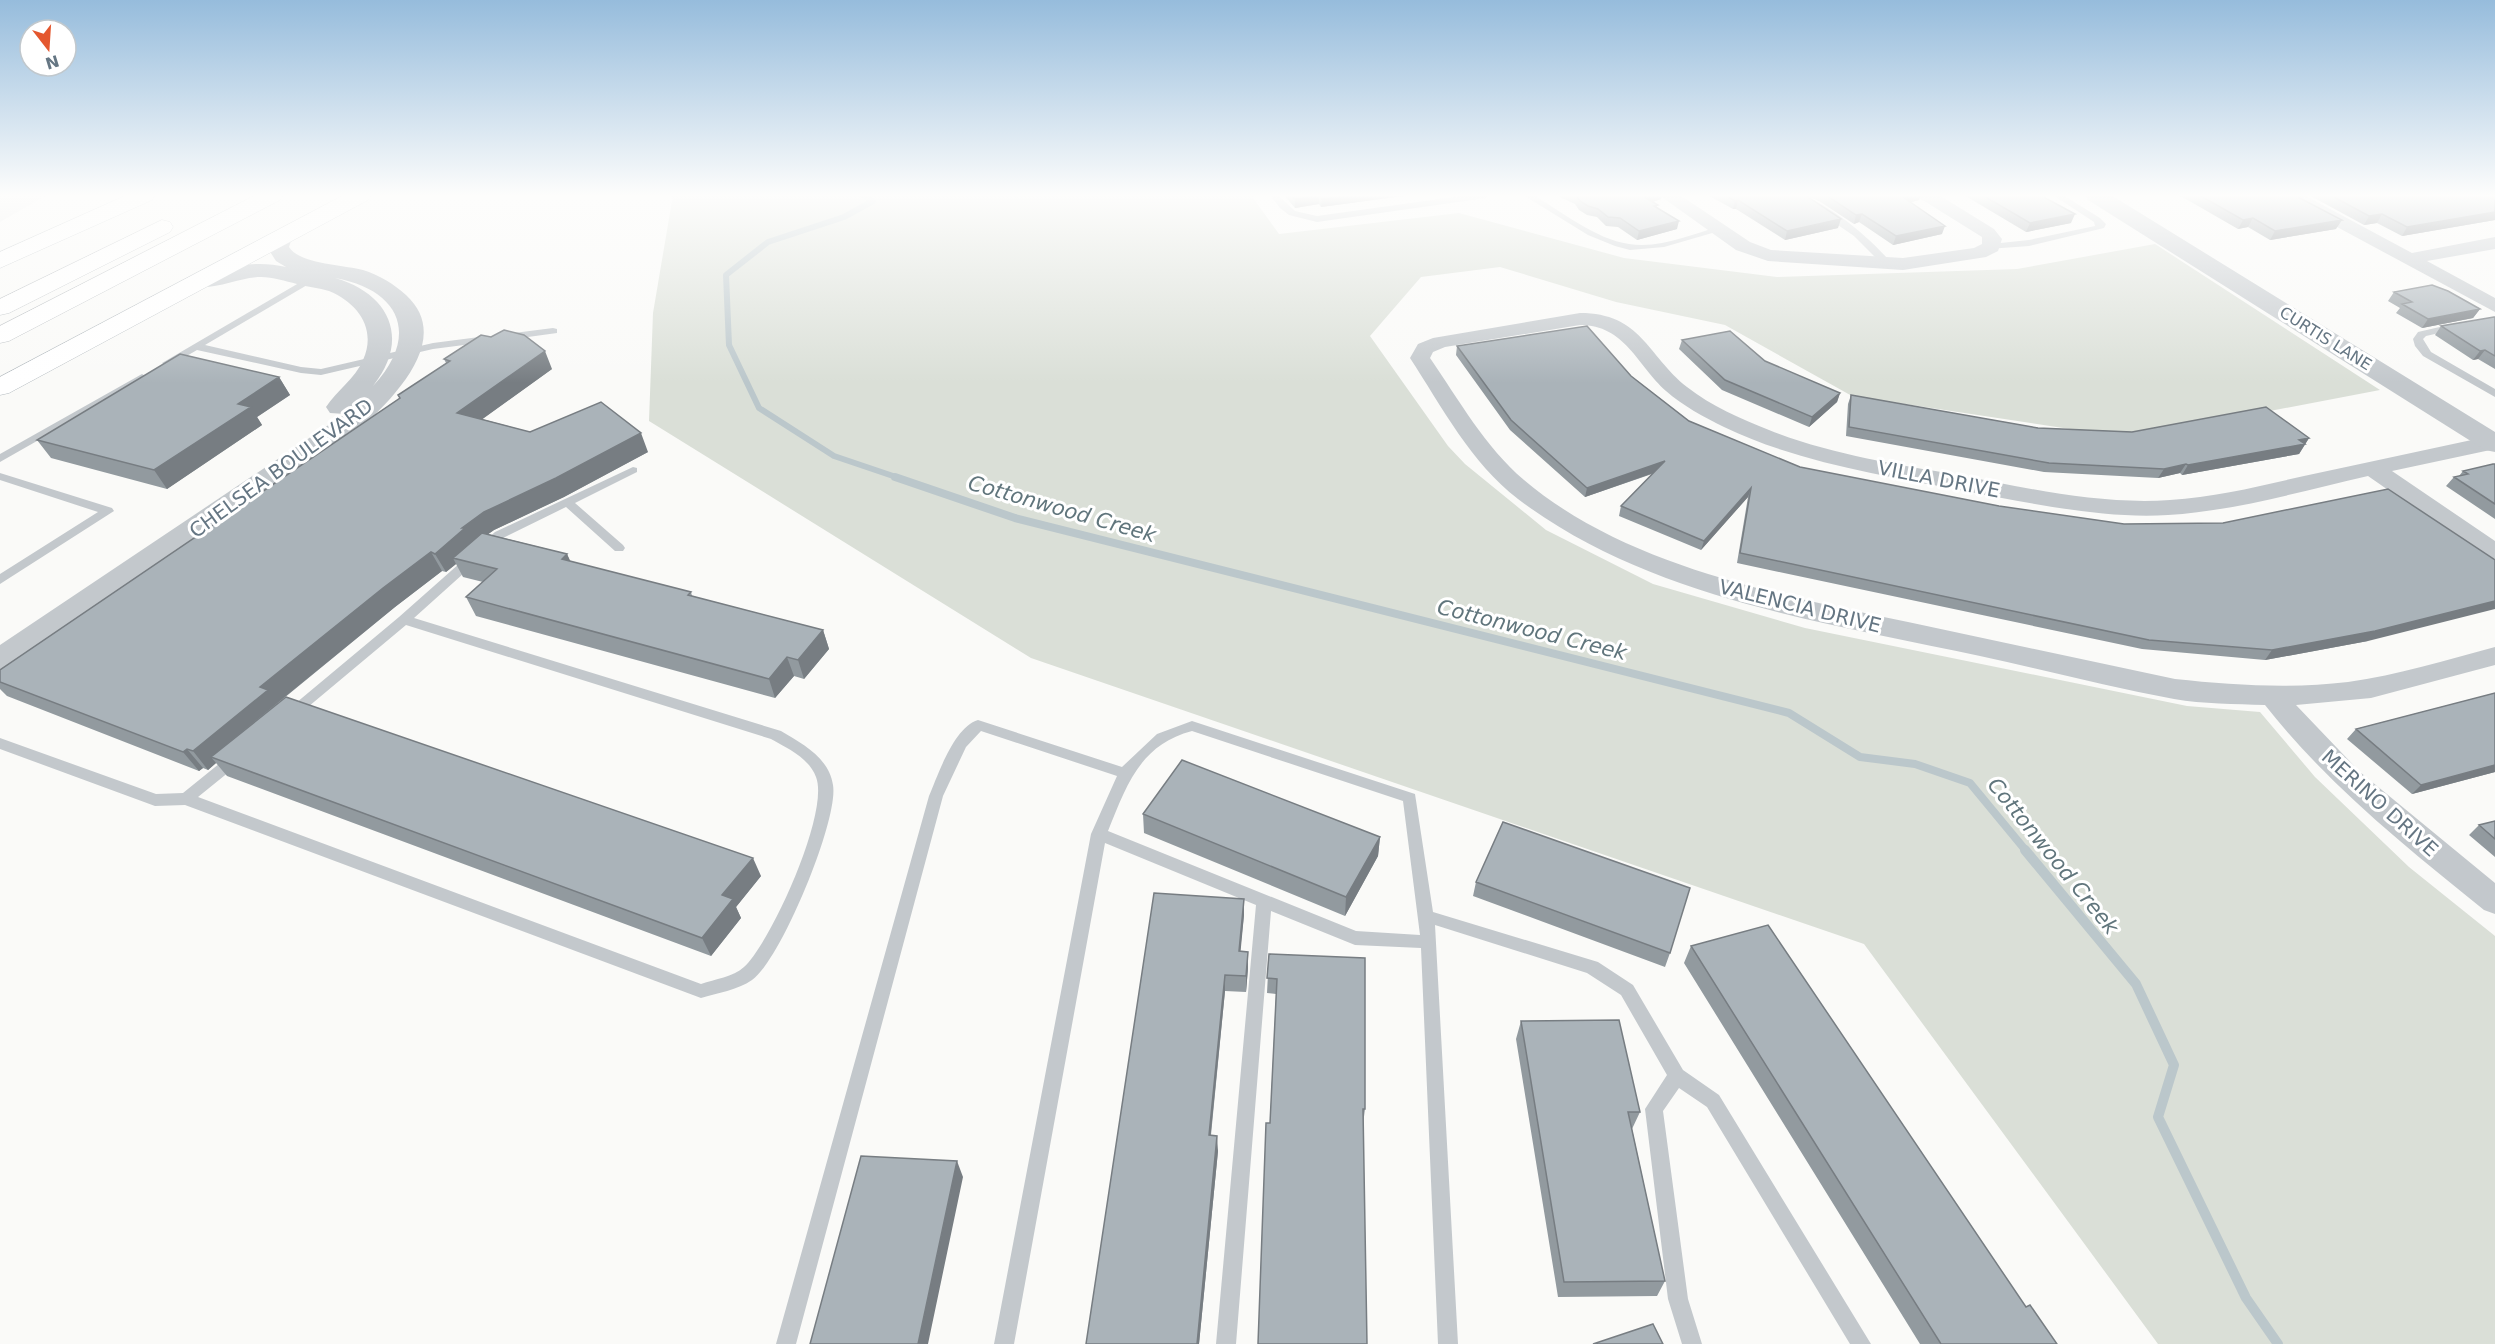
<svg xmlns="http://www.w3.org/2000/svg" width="2495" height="1344" font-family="'DejaVu Sans',sans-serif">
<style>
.built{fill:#e8e9e9}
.green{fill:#dadfd7}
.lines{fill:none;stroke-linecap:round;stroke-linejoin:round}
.stream-far2{stroke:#bbc7cb;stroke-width:6}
.stream-far1{stroke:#bbc7cb;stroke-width:8}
.stream{stroke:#bbc7cb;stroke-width:10}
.secondary-casing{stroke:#b3babf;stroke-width:1}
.motorway-casing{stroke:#b4b9bd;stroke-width:1}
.service{fill:#c3c8cc;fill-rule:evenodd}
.minor{fill:#c3c8cc;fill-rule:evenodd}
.tertiary{fill:#c3c8cc;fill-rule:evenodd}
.secondary{fill:#fff;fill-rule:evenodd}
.motorway{fill:#fff;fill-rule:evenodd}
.wall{fill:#929a9f}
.shaded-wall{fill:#777d82}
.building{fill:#aab3b9;stroke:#777d82;stroke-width:1.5}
.labels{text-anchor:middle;stroke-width:6;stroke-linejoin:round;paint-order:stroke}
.far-street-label{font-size:16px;fill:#657683;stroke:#fff}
.street-label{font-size:20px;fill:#657683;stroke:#fff}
.water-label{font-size:21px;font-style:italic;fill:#60757c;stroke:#fff}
</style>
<rect width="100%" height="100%" fill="#fafaf8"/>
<path class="built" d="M 0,195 L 47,195 L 0,222 Z"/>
<path class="green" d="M 673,195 L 1251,195 L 1279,234 L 1459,213 L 1624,258 L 1777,277 L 2017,269 L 2155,244 L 2380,390 L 2129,438 L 1852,396 L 1725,325 L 1616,302 L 1500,267 L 1421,277 L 1370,336 L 1448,446 L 1465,464 L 1546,530 L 1653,584 L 1805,628 L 2187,706 L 2260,712 L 2315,777 L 2409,867 L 2495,936 L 2495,1344 L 2158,1344 L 1864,944 L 1031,658 L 649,421 L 653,313 Z"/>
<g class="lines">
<path class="stream-far2" d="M 863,195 L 873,201 L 844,217 L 768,242 L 726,275 L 729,345 L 759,408 L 834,456 L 899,478"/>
<path class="stream-far1" d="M 895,477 L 1015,518 L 1789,713 L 1860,757 L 1915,764 L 1970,783 L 2027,852"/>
<path class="stream" d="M 2025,850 L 2136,984 L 2174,1065 L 2158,1117 L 2246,1298 L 2278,1344"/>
<g class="secondary-casing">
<path id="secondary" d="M 127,195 L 155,195 L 152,200 L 0,268 L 0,252 Z
M 344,195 L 371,195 L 368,200 L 9,393 L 0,395 L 0,377 Z"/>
</g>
<g class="motorway-casing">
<path id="motorway" d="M 256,195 L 283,195 L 280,200 L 9,341 L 0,343 L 0,326 Z
M 162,220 L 170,222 L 173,227 L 170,232 L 9,313 L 0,315 L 0,299 Z"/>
</g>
<path class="service" d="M 1270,195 L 1278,195 L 1295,211 L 1317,216 L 1468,195 L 1490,195 L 1486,198 L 1317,222 L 1289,215 L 1280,208 Z
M 1523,195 L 1533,195 C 1563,212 1595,239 1629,244 C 1660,249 1692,234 1721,226 L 1726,229 L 1664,247 L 1630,250 L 1615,246 L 1588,235 Z
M 1794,195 C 1821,195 1875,242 1892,264 L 1890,266 L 1884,266 L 1854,236 Z
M 2053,195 L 2063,195 L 2100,218 L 2106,224 L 2104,228 L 2029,246 L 1988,249 L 1988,245 L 1991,244 L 2029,240 L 2095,226 L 2094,222 Z
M 316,273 L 321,276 L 319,278 L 205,345 L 301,367 L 321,369 L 433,343 L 487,336 L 492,339 L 487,342 L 433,349 L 321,375 L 301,373 L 197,350 L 171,365 L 167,366 L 162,363 Z
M 2457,323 L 2462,326 L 2461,328 L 2426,336 L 2423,339 L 2431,352 L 2495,389 L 2495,397 L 2423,356 L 2415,346 L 2413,339 L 2418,332 Z
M 553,328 L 557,329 L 557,333 L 506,340 L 501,337 L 506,334 Z
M 142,374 L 147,377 L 146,379 L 0,462 L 0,454 Z
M 633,467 L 637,468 L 637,472 L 575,503 L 623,545 L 625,548 L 623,551 L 615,551 L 566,507 L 503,538 L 414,618 L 781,731 C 803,744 829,758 833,785 C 839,819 781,960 752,980 C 738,990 717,993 701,998 L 185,805 L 155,806 L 0,749 L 0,738 L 156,794 L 183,793 L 230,755 L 240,755 L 242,759 L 240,763 L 198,797 L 701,984 C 715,979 733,977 744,967 C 771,942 830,812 816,777 C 809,758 787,748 771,739 L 406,625 L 296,717 L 286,717 L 284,713 L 399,617 L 495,532 Z
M 0,473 L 112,508 L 114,511 L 0,584 L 0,574 L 98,512 L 0,480 Z
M 978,720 L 1122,767 L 1157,734 L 1192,721 L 1415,794 L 1433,912 L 1598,962 L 1633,985 L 1683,1070 L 1719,1095 L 1871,1344 L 1850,1344 L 1707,1107 L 1679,1088 L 1663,1111 L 1688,1299 L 1702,1344 L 1682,1344 L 1668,1299 L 1645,1109 L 1667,1075 L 1621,995 L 1587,973 L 1435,925 L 1458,1344 L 1438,1344 L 1421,948 L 1355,945 L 1271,911 L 1236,1344 L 1216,1344 L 1256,905 L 1105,843 L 1014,1344 L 994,1344 L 1091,834 L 1117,776 L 981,731 L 966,747 L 943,796 L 796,1344 L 776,1344 L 929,796 C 938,775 954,727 978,720 ZM 1192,731 L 1403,801 L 1420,935 L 1356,931 L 1108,831 C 1126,787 1139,745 1192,731 Z"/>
<path class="minor" d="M 1659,195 L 1680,195 L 1750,242 L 1771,250 L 1903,258 L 1974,248 L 1982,244 L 1982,237 L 1921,199 L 1918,195 L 1939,195 L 1994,229 L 2002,239 L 1998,251 L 1986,257 L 1903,270 L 1768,261 L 1736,250 Z
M 2282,195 L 2304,195 L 2412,253 L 2495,237 L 2495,249 L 2427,261 L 2495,298 L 2495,312 L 2285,199 Z
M 1580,313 C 1641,313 1647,355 1687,387 C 1711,406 1741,419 1769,430 C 1829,454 1895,464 1958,475 C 2027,488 2100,505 2170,500 C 2216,497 2260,486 2304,476 C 2368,462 2431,449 2495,435 L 2495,449 L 2392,471 L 2495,541 L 2495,560 L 2486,558 L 2368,476 C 2302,491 2235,511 2168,515 C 2101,519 2031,503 1965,491 C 1884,475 1799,463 1724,427 C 1704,417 1683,406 1666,391 C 1637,365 1625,325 1580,325 L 1445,347 L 1433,352 L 1430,358 C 1459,400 1485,447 1524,480 C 1627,567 1780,595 1908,622 C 1997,641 2086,660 2175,679 C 2232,685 2291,689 2348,682 C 2398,675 2446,660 2495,647 L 2495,665 L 2371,698 L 2296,705 L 2360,772 L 2495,883 L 2495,914 L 2484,910 C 2406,847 2328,785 2265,705 C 2235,704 2203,704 2174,699 C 2109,687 2045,670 1980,656 C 1824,622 1649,598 1518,499 C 1471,463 1442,407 1410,358 L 1418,344 L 1433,338 Z"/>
<path class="tertiary" d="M 2085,195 L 2111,195 L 2495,432 L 2495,452 L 2485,450 L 2088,200 Z
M 281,231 L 289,233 L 292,238 L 289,247 C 299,264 344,265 363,270 C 379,275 394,284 406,295 C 454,339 393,398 360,429 L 12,669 L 0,672 L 0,645 L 345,414 L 330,413 L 326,407 C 337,390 355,379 363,360 C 377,329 358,303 329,291 C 319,288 308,287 297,284 C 285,281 273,277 261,277 C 239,277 214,291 193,286 L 189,281 L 193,276 C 224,268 254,259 286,267 L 276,261 L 267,247 L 273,233 ZM 335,278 C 401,290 420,336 373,386 C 410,340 391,294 335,278 Z"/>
<use href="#secondary" class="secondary"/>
<use href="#motorway" class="motorway"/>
</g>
<path class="wall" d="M 1284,195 L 1410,195 L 1321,207 L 1319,204 L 1295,208 Z
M 1556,195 L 1662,195 L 1661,199 L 1653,202 L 1677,229 L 1637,240 L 1618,227 L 1606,226 L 1597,217 L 1587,215 L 1579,210 L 1575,204 Z
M 1708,195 L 1921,195 L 1919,200 L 1911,202 L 1942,234 L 1893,245 L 1859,222 L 1854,224 L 1819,201 L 1809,197 L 1838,228 L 1785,240 L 1736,209 L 1733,209 Z
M 1964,195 L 2040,195 L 2071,223 L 2026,232 Z
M 2179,195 L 2294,195 L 2336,229 L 2270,240 L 2248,227 L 2238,229 Z
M 2309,195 L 2495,195 L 2495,220 L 2402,236 L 2377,223 L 2364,225 Z
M 2394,292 L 2480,309 L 2473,318 L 2422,328 L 2396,313 L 2400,308 L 2388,301 Z
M 2495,317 L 2495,369 L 2478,359 L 2473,360 L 2435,335 L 2441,326 Z
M 1682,340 L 1840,393 L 1837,402 L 1809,427 L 1722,390 L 1679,349 Z
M 1457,346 L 1631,376 L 1689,421 L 1800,467 L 2368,641 L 2265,660 L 2142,649 L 1737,563 L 1748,497 L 1701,550 L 1619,516 L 1621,506 L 1652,474 L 1585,497 L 1510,430 L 1456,355 Z
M 444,359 L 552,369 L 482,419 L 530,432 L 648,452 L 564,497 L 494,530 L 488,534 L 567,554 L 570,562 L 691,592 L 692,596 L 823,630 L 829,649 L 804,679 L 794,676 L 775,698 L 476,616 L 466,597 L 483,582 L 463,577 L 456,564 L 446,572 L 442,571 L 395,607 L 278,703 L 761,876 L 736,907 L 741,918 L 711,956 L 227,776 L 216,763 L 208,770 L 203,768 L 199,771 L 7,696 L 0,689 L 0,670 L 400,398 L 446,363 Z
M 279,377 L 290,395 L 257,417 L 262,425 L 167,489 L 51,458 L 37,440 Z
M 1851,395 L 2038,428 L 2132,432 L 2309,438 L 2299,454 L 2182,475 L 2180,473 L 2158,478 L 2044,472 L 1846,436 L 1848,404 Z
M 2495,464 L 2495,519 L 2446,486 L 2454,477 L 2459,476 L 2463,471 Z
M 2495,693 L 2495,772 L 2412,794 L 2347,739 L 2356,729 Z
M 1143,814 L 1380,837 L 1378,856 L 1345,916 L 1144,833 Z
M 2495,821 L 2495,857 L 2469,835 L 2479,825 Z
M 1476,882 L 1670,953 L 1665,967 L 1473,896 Z
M 1244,899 L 1244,915 L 1240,951 L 1248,968 L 1246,992 L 1225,991 L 1211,1135 L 1218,1151 L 1199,1344 L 1086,1344 Z
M 1691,946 L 2026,1307 L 2057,1344 L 1920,1344 L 1684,963 Z
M 1269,954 L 1365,1109 L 1363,1124 L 1270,1123 L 1276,994 L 1267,993 Z
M 1521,1021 L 1640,1112 L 1632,1129 L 1665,1281 L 1657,1296 L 1558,1297 L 1516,1039 Z"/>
<path class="shaded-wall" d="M 1319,195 L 1319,204 L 1295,208 L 1295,199 Z
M 1349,195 L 1410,195 L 1321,207 L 1322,199 Z
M 1649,195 L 1662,195 L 1661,199 L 1642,205 L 1644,197 Z
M 1910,195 L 1921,195 L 1919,200 L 1900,205 L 1903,197 Z
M 1738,200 L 1736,209 L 1733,209 L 1735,201 Z
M 2495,212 L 2495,220 L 2402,236 L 2407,227 Z
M 1862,214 L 1859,222 L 1854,224 L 1856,215 Z
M 2075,214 L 2071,223 L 2026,232 L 2030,223 Z
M 2382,214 L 2377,223 L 2364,225 L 2369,216 Z
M 2253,218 L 2248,227 L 2238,229 L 2243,220 Z
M 1841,219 L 1838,228 L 1785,240 L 1787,231 Z
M 2342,220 L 2336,229 L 2270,240 L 2275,231 Z
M 1679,221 L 1677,229 L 1637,240 L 1639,231 Z
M 1945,226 L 1942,234 L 1893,245 L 1896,236 Z
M 2480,309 L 2473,318 L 2422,328 L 2428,319 Z
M 2485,350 L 2478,359 L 2473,360 L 2480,351 Z
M 545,351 L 552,369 L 466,431 L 457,413 Z
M 279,377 L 290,395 L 257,417 L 262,425 L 167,489 L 154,470 L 238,404 Z
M 1840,393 L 1837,402 L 1809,427 L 1812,417 Z
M 641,433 L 648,452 L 564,497 L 494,530 L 473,545 L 453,558 L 456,564 L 446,572 L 435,554 L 462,528 L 484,512 Z
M 2309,438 L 2299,454 L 2182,475 L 2188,465 Z
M 1665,461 L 1662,470 L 1585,497 L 1587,488 Z
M 2186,464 L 2180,473 L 2158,478 L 2164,469 Z
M 1751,488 L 1748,497 L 1701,550 L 1704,541 Z
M 431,552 L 442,571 L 395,607 L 211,757 L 216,763 L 208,770 L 193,751 L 260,687 L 383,588 Z
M 567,554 L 576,573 L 562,559 Z
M 2495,601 L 2495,609 L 2368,641 L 2265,660 L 2272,650 Z
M 823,630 L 829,649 L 804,679 L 798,660 Z
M 787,657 L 794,676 L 775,698 L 769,679 Z
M 187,749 L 203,768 L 199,771 L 183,752 Z
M 2495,765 L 2495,772 L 2412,794 L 2421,785 Z
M 1380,837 L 1378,856 L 1345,916 L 1346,897 Z
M 753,858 L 761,876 L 736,907 L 741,918 L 711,956 L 702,938 L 722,895 Z
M 1244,899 L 1244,915 L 1239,968 L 1239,951 Z
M 1248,952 L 1248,968 L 1246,992 L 1246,976 Z
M 1225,975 L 1225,991 L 1209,1151 L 1209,1135 Z
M 1217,1136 L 1218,1151 L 1199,1344 L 1197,1344 Z
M 957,1161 L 963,1177 L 928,1344 L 918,1344 Z"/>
<path class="building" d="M 1291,195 L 1349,195 L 1322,199 L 1319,195 L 1295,199 Z
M 1576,195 L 1649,195 L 1644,197 L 1658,205 L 1654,206 L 1679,221 L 1639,231 L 1620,218 L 1608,217 L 1598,209 L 1588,206 L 1580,201 Z
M 1725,195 L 1805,195 L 1841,219 L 1787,231 L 1738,200 L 1735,201 Z
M 1826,195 L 1910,195 L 1903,197 L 1945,226 L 1896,236 L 1862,214 L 1856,215 Z
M 1982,195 L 2040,195 L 2075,214 L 2030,223 Z
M 2199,195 L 2294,195 L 2342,220 L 2275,231 L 2253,218 L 2243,220 Z
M 2330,195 L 2495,195 L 2495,212 L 2407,227 L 2382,214 L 2369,216 Z
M 2432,285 L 2448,291 L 2480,309 L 2428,319 L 2402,304 L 2412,302 L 2394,292 Z
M 2494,317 L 2495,317 L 2495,356 L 2485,350 L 2480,351 L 2441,326 Z
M 1587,326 L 1631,376 L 1689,421 L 1800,467 L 1999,506 L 2124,524 L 2223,523 L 2388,489 L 2495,560 L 2495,601 L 2375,631 L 2272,650 L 2149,640 L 1740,553 L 1751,488 L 1704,541 L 1621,506 L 1665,461 L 1587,488 L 1511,420 L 1457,346 Z
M 504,330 L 524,335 L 545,351 L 457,413 L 530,432 L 601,402 L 641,433 L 556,478 L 484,512 L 462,528 L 465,528 L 435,554 L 431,552 L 383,588 L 260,687 L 268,690 L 193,751 L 187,749 L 183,752 L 0,682 L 0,670 L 400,398 L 398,395 L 450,361 L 444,359 L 481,335 L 491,337 Z
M 1730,331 L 1765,361 L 1840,393 L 1812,417 L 1725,380 L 1682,340 Z
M 180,354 L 279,377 L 238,404 L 251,407 L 154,470 L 37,440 Z
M 1851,395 L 2038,428 L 2132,432 L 2266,407 L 2309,438 L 2299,440 L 2305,444 L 2188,465 L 2186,464 L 2164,469 L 2049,463 L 1849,427 Z
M 2493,464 L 2495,464 L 2495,504 L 2454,477 L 2468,474 L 2463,471 Z
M 482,533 L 567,554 L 562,559 L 691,592 L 688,595 L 823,630 L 798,660 L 787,657 L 769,679 L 466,597 L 497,569 L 453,558 Z
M 2495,693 L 2495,765 L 2421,785 L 2356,729 Z
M 286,697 L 753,858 L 722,895 L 733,899 L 702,938 L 211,757 Z
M 1182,760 L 1380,837 L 1346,897 L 1143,814 Z
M 2495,821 L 2495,839 L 2479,825 Z
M 1503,822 L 1690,888 L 1670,953 L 1476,882 Z
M 1154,893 L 1244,899 L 1239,951 L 1248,952 L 1246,976 L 1225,975 L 1209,1135 L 1217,1136 L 1197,1344 L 1086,1344 Z
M 1768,925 L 2026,1307 L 2030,1305 L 2057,1344 L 1941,1344 L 1691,946 Z
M 1269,954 L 1365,958 L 1365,1109 L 1363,1109 L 1367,1344 L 1258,1344 L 1266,1123 L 1270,1123 L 1277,979 L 1267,978 Z
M 1619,1020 L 1640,1112 L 1628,1112 L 1665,1281 L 1564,1282 L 1521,1021 Z
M 861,1156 L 957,1161 L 918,1344 L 810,1344 Z
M 1653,1324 L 1663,1344 L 1593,1344 Z"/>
<linearGradient id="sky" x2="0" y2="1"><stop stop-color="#96bcdc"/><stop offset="0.51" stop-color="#fdfdfc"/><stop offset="1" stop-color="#fdfdfc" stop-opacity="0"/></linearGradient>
<rect width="2495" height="383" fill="url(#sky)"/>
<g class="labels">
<g class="far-street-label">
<text transform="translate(2326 338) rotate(32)" y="6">CURTIS LANE</text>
</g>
<g class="street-label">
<text transform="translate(281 468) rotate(-36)" y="7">CHELSEA BOULEVARD</text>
<text transform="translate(1939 479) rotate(11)" y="7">VILLA DRIVE</text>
<text transform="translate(1800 606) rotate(14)" y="7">VALENCIA DRIVE</text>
<text transform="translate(2380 803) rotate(42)" y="7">MERINO DRIVE</text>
</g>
<g class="water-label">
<text transform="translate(1062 509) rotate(16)" y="7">Cottonwood Creek</text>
<text transform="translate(1532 630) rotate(14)" y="7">Cottonwood Creek</text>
<text transform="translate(2053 856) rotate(51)" y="7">Cottonwood Creek</text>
</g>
</g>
<g transform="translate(48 48) rotate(163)"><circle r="28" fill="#ffffff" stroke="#c1c8cd" stroke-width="1.5"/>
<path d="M0-4.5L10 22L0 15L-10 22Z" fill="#e4572e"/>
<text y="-9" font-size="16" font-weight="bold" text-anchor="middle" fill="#657683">N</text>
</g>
</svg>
